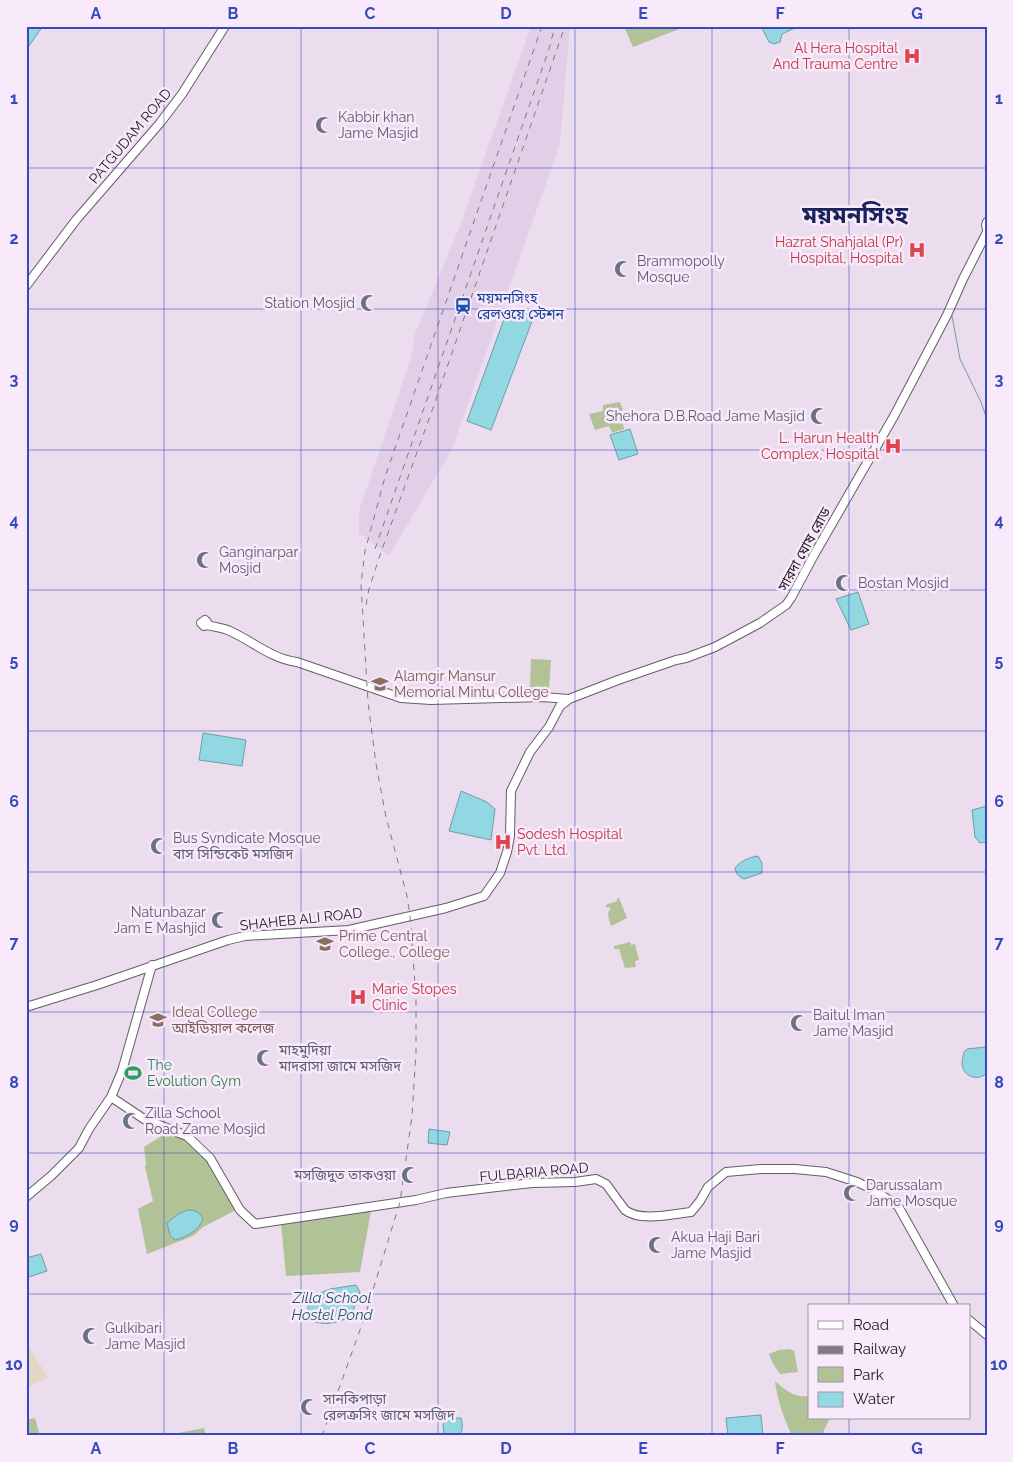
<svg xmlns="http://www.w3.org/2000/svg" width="1013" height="1462" font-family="Raleway,'Noto Sans Bengali',sans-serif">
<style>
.built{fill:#e2cfe7}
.education{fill:#e1d7c2}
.green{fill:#b1c296}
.water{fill:#91d8e3;stroke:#6e9ea8}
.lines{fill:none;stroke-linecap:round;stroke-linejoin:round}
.stream{stroke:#6e9ea8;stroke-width:1}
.secondary-casing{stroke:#675b6a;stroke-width:10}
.primary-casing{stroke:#675b6a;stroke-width:10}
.secondary{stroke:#fff;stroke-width:8}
.primary{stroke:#fff;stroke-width:8}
.rail{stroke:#827884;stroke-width:1;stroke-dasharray:6 6;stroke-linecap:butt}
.grid{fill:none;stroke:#374abc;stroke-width:1;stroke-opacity:0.55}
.labels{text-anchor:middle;stroke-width:5;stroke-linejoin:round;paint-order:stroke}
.health-label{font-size:14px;fill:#be3a42;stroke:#f8e9fb;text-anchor:end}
.worship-label{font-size:14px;fill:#5b616d;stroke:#f8e9fb;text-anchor:start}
.street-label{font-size:14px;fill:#1d181e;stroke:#f8e9fb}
.transit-label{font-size:14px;fill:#164399;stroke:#f8e9fb;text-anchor:start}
.education-label{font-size:14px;fill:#785e54;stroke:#f8e9fb;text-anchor:start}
.leisure-label{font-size:14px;fill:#27864d;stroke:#f8e9fb;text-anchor:start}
.water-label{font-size:15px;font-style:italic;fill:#215c65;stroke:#f8e9fb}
.town-label{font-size:24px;font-weight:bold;fill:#18235a;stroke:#f8e9fb}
.neatline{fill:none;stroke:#374abc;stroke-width:2}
.grid-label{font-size:16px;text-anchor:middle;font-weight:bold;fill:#374abc}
</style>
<rect width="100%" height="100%" fill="#ebdcee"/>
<path class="built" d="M 531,26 L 570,26 L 560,144 L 452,449 L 389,556 L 359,533 L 359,511 L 411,358 L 415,334 L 460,226 Z"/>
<path class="education" d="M 26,1343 L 48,1377 L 26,1388 Z"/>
<path class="green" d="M 624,26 L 687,26 L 633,47 Z
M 620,402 L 623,410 L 620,411 L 624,429 L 612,433 L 609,426 L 595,430 L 589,414 L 603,411 L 603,405 Z
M 531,659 L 551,660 L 549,688 L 530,687 Z
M 617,898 L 619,898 L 627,918 L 611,926 C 609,920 606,913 611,908 L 606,907 L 606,905 C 610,903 613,903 617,901 Z
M 630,942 L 631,945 L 635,944 L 639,960 L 635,961 L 636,967 L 625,968 L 619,949 L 614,949 L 614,946 Z
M 166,1133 L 187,1139 L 210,1163 L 238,1209 L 203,1227 L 193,1236 L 147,1254 L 138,1209 L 153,1201 L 145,1167 L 146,1164 L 144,1147 Z
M 371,1211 L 360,1272 L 286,1276 L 281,1223 Z
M 790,1349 L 794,1351 L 798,1372 L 780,1374 L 773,1364 L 769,1354 L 779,1350 Z
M 775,1381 C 787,1391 794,1398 809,1396 L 809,1418 L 828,1418 L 829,1420 L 824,1430 L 823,1436 L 792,1436 C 784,1418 777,1400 775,1381 Z
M 35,1418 L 40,1436 L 26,1436 L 26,1420 Z
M 204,1428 L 206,1436 L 163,1436 Z"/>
<path class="water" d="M 26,26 L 43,26 L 26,50 Z
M 761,26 L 799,26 L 782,34 L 780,42 L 774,44 L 769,42 Z
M 508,308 L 534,316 L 491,430 L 467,421 Z
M 630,429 L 638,454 L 619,460 L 610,435 Z
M 858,592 L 869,624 L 851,630 L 836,599 Z
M 203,733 L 246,740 L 242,766 L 199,760 Z
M 461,791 L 487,802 L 495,809 L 491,840 L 449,831 Z
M 987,806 L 987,842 L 980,843 L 975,837 L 972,810 Z
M 758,856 L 762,863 L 762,873 L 744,879 C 739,877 736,874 735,868 C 740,861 750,857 758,856 Z
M 985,1047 L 987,1049 L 987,1073 C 980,1080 967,1079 963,1068 C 961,1063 963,1057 964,1052 L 967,1049 Z
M 429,1129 L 450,1132 L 447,1145 L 428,1143 Z
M 188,1210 C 196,1210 199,1212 203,1219 C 199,1231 186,1237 175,1240 L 170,1235 L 167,1223 L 178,1214 Z
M 41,1254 L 47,1271 L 26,1278 L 26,1258 Z
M 356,1285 L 360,1292 L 351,1316 C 336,1324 325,1326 309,1320 L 308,1307 L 311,1297 L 330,1289 Z
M 761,1415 L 763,1436 L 728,1436 L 726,1418 Z
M 453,1418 L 461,1418 C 463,1424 463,1431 459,1436 L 444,1435 L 443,1424 L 446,1421 Z"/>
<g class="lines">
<path class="stream" d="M 952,316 L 960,359 L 981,402 L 987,419"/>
<g class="secondary-casing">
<path id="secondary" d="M 987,222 L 986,225 L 987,229
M 207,625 L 207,622 L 205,620 L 201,623 L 204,626 L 207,625 C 215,627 223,628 230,631 C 252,641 272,659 297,662 L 401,698 L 431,700 L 542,697 L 569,699
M 26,1007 L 97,985 L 228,940 L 245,936 L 349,930 L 446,908 L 484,896 L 500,873 L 507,852 L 510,836 L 511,791 L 530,752 L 549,727 L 560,706 L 569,699 L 618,680 L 676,660 L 686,658 L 715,647 L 760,623 L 786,605 L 791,598 L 814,555 L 894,416 L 947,315 L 963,279 L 987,232
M 111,1097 L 144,1119 L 187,1136 L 210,1158 L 240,1210 L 255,1224 L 416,1200 L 446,1193 L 532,1183 L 575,1182 L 596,1179 L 606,1184 L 625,1210 C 640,1222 673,1214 691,1212 L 700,1201 L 708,1187 L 726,1172 L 761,1169 L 795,1169 L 826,1172 L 857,1182 L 872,1189 L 898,1206 L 954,1306
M 26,1197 L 51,1176 L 79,1148 L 89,1129 L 111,1097 L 122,1071 L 152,965
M 969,1320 L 987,1335"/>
</g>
<g class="primary-casing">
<path id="primary" d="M 26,286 L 76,220 L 160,123 L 182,94 L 225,26"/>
</g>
<use href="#secondary" class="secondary"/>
<use href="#primary" class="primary"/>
<path class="rail" d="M 375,549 L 549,49 L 555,26
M 366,605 L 369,589 L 379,558 L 434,405 L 565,26
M 322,1436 L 365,1316 L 400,1202 L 412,1116 L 416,1052 L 416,998 L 410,916 L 407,896 L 386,817 L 376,764 L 368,702 L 361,584 L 365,551 L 385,477 L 542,26"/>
</g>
<path class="grid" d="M 164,26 L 164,1436M 301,26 L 301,1436M 438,26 L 438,1436M 575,26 L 575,1436M 712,26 L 712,1436M 849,26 L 849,1306M 26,168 L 987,168M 26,309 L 987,309M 26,450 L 987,450M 26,590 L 987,590M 26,731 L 987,731M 26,872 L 987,872M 26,1012 L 987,1012M 26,1153 L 987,1153M 26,1294 L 987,1294M 849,1418 L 849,1436"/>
<defs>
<g id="hospital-bare" transform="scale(1.35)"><path d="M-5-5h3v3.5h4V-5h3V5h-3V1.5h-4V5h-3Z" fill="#e0444e" stroke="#f8e9fb" stroke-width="2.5" paint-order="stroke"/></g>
<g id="mosque-bare" transform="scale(1.35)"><path d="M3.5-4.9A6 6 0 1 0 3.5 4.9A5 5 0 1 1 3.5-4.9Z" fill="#6b7280" stroke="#f8e9fb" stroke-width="2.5" paint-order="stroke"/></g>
<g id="station-bare" transform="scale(1.35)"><path d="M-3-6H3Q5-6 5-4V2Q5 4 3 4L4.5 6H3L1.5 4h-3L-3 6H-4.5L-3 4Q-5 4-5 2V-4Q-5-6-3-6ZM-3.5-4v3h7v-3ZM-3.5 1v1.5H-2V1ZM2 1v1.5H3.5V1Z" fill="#1a4fb4" stroke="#f8e9fb" stroke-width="2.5" paint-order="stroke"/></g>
<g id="university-bare" transform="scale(1.35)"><path d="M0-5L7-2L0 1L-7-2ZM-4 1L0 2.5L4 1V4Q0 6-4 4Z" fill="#8d6e63" stroke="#f8e9fb" stroke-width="2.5" paint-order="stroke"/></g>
<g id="stadium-bare" transform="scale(1.35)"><path d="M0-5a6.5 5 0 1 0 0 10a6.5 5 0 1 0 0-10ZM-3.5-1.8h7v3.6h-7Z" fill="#2e9e5b" stroke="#f8e9fb" stroke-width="2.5" paint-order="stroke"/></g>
</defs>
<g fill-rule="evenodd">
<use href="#hospital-bare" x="912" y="56"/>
<use href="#mosque-bare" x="324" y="125"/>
<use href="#hospital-bare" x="917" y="250"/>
<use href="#mosque-bare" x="623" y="269"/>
<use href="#mosque-bare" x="369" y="303"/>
<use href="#station-bare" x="463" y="306"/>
<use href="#mosque-bare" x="819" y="416"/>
<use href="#hospital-bare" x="893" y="446"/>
<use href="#mosque-bare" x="205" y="560"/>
<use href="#mosque-bare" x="844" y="583"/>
<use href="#university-bare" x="380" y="684"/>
<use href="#hospital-bare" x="503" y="842"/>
<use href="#mosque-bare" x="159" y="846"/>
<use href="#mosque-bare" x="220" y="920"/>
<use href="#university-bare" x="325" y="944"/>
<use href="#hospital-bare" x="358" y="997"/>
<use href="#university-bare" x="158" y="1020"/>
<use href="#mosque-bare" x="799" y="1023"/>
<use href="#mosque-bare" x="265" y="1058"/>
<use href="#stadium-bare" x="133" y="1073"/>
<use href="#mosque-bare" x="131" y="1121"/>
<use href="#mosque-bare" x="410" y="1175"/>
<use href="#mosque-bare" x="852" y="1193"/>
<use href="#mosque-bare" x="657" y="1245"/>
<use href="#mosque-bare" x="91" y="1336"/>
<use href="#mosque-bare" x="309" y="1407"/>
</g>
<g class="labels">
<g class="health-label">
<text x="898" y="53">Al Hera Hospital<tspan x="898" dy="16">And Trauma Centre</tspan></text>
<text x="903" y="247">Hazrat Shahjalal (Pr)<tspan x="903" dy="16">Hospital, Hospital</tspan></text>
<text x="879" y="443">L. Harun Health<tspan x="879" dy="16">Complex, Hospital</tspan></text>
<text x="517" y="839" text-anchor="start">Sodesh Hospital<tspan x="517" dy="16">Pvt. Ltd.</tspan></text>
<text x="372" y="994" text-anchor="start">Marie Stopes<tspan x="372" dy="16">Clinic</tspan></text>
</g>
<g class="worship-label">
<text x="338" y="122">Kabbir khan<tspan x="338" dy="16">Jame Masjid</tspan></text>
<text x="637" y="266">Brammopolly<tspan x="637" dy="16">Mosque</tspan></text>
<text x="355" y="308" text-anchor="end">Station Mosjid</text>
<text x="805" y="421" text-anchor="end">Shehora D.B.Road Jame Masjid</text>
<text x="219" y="557">Ganginarpar<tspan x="219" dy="16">Mosjid</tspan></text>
<text x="858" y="588">Bostan Mosjid</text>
<text x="173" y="843">Bus Syndicate Mosque<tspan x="173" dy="16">বাস সিন্ডিকেট মসজিদ</tspan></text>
<text x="206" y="917" text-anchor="end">Natunbazar<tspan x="206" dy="16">Jam E Mashjid</tspan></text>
<text x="813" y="1020">Baitul Iman<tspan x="813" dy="16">Jame Masjid</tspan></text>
<text x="279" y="1055">মাহমুদিয়া<tspan x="279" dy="16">মাদরাসা জামে মসজিদ</tspan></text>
<text x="145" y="1118">Zilla School<tspan x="145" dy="16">Road Zame Mosjid</tspan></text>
<text x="396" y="1180" text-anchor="end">মসজিদুত তাকওয়া</text>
<text x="866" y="1190">Darussalam<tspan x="866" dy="16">Jame Mosque</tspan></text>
<text x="671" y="1242">Akua Haji Bari<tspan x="671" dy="16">Jame Masjid</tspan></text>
<text x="105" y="1333">Gulkibari<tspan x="105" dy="16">Jame Masjid</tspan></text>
<text x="323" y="1404">সানকিপাড়া<tspan x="323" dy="16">রেলক্রসিং জামে মসজিদ</tspan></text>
</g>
<g class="street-label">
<text transform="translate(130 136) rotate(-50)" y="5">PATGUDAM ROAD</text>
<text transform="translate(804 549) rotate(-61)" y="5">সারদা ঘোষ রোড</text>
<text transform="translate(301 919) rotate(-6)" y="5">SHAHEB ALI ROAD</text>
<text transform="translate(534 1172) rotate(-5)" y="5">FULBARIA ROAD</text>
</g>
<g class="transit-label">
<text x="477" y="303">ময়মনসিংহ<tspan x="477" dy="16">রেলওয়ে স্টেশন</tspan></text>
</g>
<g class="education-label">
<text x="394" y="681">Alamgir Mansur<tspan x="394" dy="16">Memorial Mintu College</tspan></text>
<text x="339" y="941">Prime Central<tspan x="339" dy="16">College., College</tspan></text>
<text x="172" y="1017">Ideal College<tspan x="172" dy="16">আইডিয়াল কলেজ</tspan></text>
</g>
<g class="leisure-label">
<text x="147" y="1070">The<tspan x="147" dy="16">Evolution Gym</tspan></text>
</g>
<g class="water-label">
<text x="332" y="1303">Zilla School<tspan x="332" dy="17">Hostel Pond</tspan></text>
</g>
<g class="town-label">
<text x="855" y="223">ময়মনসিংহ</text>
</g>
</g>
<rect width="1013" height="1462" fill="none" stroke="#f8e9fb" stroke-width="55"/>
<rect x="808" y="1304" width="162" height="115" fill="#f8e9fb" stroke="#a095a3"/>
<rect x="818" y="1321" width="25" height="8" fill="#ffffff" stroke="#a095a3"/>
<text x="853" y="1330" font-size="15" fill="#1d181e">Road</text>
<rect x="818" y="1346" width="25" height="8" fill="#827884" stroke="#a095a3"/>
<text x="853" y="1354" font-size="15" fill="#1d181e">Railway</text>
<rect x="818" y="1367" width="25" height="15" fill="#b1c296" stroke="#a095a3"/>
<text x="853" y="1380" font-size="15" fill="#1d181e">Park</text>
<rect x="818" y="1392" width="25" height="15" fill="#91d8e3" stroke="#a095a3"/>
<text x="853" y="1404" font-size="15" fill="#1d181e">Water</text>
<rect x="28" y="28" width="958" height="1406" class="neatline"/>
<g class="grid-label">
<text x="96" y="19">A</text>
<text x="233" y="19">B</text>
<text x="370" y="19">C</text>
<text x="506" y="19">D</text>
<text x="643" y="19">E</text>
<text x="780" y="19">F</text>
<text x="917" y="19">G</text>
<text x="14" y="104">1</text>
<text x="999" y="104">1</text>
<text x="14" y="244">2</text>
<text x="999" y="244">2</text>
<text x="14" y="385">3</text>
<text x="999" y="385">3</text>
<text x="14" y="526">4</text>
<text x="999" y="526">4</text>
<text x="14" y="666">5</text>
<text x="999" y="666">5</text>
<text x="14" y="807">6</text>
<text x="999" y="807">6</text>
<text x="14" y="948">7</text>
<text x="999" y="948">7</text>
<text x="14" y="1088">8</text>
<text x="999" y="1088">8</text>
<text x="14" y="1229">9</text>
<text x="999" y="1229">9</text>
<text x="14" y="1370">10</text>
<text x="999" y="1370">10</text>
<text x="96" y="1454">A</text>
<text x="233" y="1454">B</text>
<text x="370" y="1454">C</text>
<text x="506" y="1454">D</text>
<text x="643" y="1454">E</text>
<text x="780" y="1454">F</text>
<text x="917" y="1454">G</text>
</g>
</svg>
